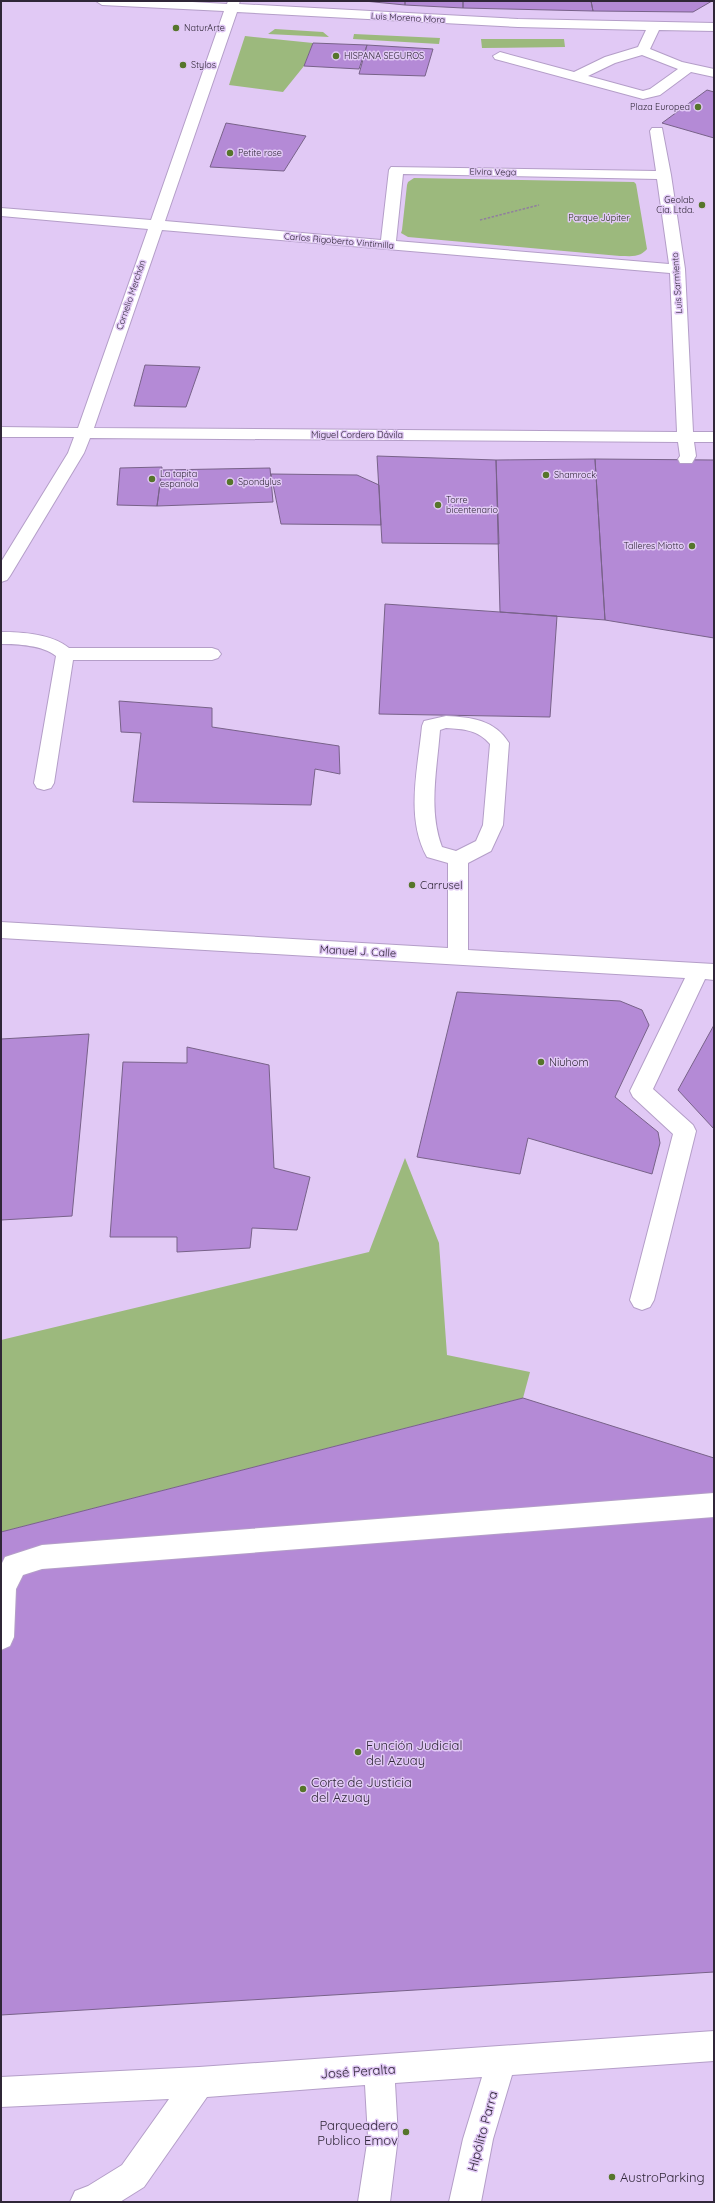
<svg xmlns="http://www.w3.org/2000/svg" width="715" height="2203" font-family="Quicksand,sans-serif">
<style>
.green{fill:#9cb97d}
.building{fill:#b48ad6;stroke:#786289}
.lines{fill:none;stroke-linecap:round;stroke-linejoin:round}
.minor-casing{stroke:#b49ec8;stroke-width:2}
.path{stroke:#907f9e;stroke-width:1.5;stroke-dasharray:2.5 1.5;stroke-linecap:butt}
.minor{fill:#fff;fill-rule:evenodd}
.poi-dot{fill:#56752b;stroke:#e1c9f5;stroke-width:1.5}
.labels{text-anchor:middle;stroke-width:3;stroke-linejoin:round;paint-order:stroke}
.far-street-label{font-size:9px;fill:#2f2637;stroke:#e1c9f5}
.far-poi-label{font-size:9px;fill:#2f2637;stroke:#e1c9f5;text-anchor:start}
.far-park-label{font-size:9px;fill:#283714;stroke:#e1c9f5}
.poi-label{font-size:11px;fill:#2f2637;stroke:#e1c9f5;text-anchor:start}
.street-label{font-size:11px;fill:#2f2637;stroke:#e1c9f5}
.near-poi-label{font-size:13px;fill:#2f2637;stroke:#e1c9f5;text-anchor:start}
.near-street-label{font-size:13px;fill:#2f2637;stroke:#e1c9f5}
</style>
<rect width="100%" height="100%" fill="#e1c9f5"/>
<path class="green" d="M 275,29 L 323,32 L 329,37 L 268,34 Z
M 354,34 L 440,38 L 439,44 L 353,39 Z
M 245,36 L 313,43 L 304,66 L 283,92 L 229,85 Z
M 481,39 L 564,39 L 565,47 L 482,48 Z
M 414,178 L 634,182 L 636,184 L 647,249 C 639,258 631,256 620,256 L 408,237 L 401,233 L 402,230 L 407,185 L 408,182 Z
M 405,1158 L 439,1243 L 447,1355 L 530,1372 L 523,1398 L 1,1532 L 1,1340 L 369,1252 Z"/>
<path class="building" d="M 364,1 L 405,1 L 405,5 Z
M 405,1 L 463,1 L 463,8 L 405,5 Z
M 463,1 L 591,1 L 593,11 L 463,8 Z
M 591,1 L 712,1 L 693,12 L 593,11 Z
M 313,43 L 367,45 L 359,69 L 304,66 Z
M 367,45 L 433,49 L 425,76 L 359,74 Z
M 707,90 L 714,92 L 714,138 L 662,123 Z
M 226,123 L 306,136 L 284,171 L 210,167 Z
M 145,365 L 200,367 L 186,407 L 134,406 Z
M 377,456 L 496,460 L 499,544 L 382,543 Z
M 595,459 L 605,620 L 500,612 L 496,460 Z
M 595,459 L 714,460 L 714,638 L 605,620 Z
M 162,467 L 157,506 L 117,505 L 120,468 Z
M 270,468 L 273,502 L 157,506 L 162,470 Z
M 271,474 L 357,475 L 379,485 L 381,525 L 281,524 Z
M 385,604 L 557,616 L 550,717 L 379,714 Z
M 119,701 L 212,708 L 212,727 L 339,746 L 340,774 L 315,769 L 311,805 L 133,802 L 141,733 L 121,732 Z
M 457,992 L 620,1001 L 642,1010 L 649,1025 L 615,1097 L 658,1132 L 660,1143 L 652,1174 L 528,1138 L 520,1174 L 417,1157 Z
M 714,1025 L 714,1129 L 678,1090 Z
M 89,1034 L 72,1216 L 1,1220 L 1,1039 Z
M 187,1047 L 269,1065 L 274,1168 L 310,1177 L 297,1230 L 252,1228 L 250,1248 L 177,1252 L 177,1237 L 110,1237 L 123,1062 L 187,1063 Z
M 523,1398 L 714,1458 L 714,1972 L 1,2015 L 1,1532 Z"/>
<g class="lines">
<g class="minor-casing">
<path id="minor" d="M 96,1 L 175,1 L 227,4 L 228,1 L 240,1 L 239,4 L 518,19 L 714,23 L 714,31 L 659,30 L 650,49 L 682,62 L 714,69 L 714,77 L 691,72 L 660,95 L 643,99 L 495,59 L 493,56 L 500,52 L 574,72 L 605,57 L 638,47 L 646,30 L 518,27 L 237,12 L 165,221 L 381,240 L 389,170 L 391,167 L 656,171 L 650,131 L 652,128 L 662,128 L 671,175 L 685,269 L 693,432 L 714,432 L 714,442 L 694,442 L 696,456 L 692,463 L 680,463 L 678,459 L 680,456 L 678,442 L 90,438 L 84,453 L 10,576 L 7,580 L 1,582 L 1,562 L 68,453 L 74,437 L 1,437 L 1,427 L 78,428 L 148,229 L 1,216 L 1,208 L 151,220 L 224,11 L 102,5 ZM 642,55 L 678,69 L 650,89 L 643,91 L 588,76 L 615,63 ZM 403,174 L 657,179 L 669,264 L 396,241 ZM 162,230 L 670,273 L 677,432 L 94,428 Z
M 1,632 C 23,632 52,634 69,648 L 212,648 L 218,650 L 221,654 L 218,658 L 212,660 L 73,660 L 54,783 L 51,788 L 44,790 L 37,788 L 34,783 L 56,656 C 42,645 18,644 1,644 Z
M 446,716 C 471,717 495,720 509,743 L 503,825 L 491,851 L 468,863 L 468,950 L 714,964 L 714,980 L 705,979 L 653,1089 L 693,1125 L 696,1131 L 654,1300 L 650,1307 L 642,1310 L 634,1307 L 630,1300 L 673,1134 L 633,1097 L 630,1091 L 685,978 L 1,938 L 1,922 L 448,948 L 448,863 L 427,857 C 405,818 418,768 422,726 L 424,721 ZM 446,728 C 464,729 478,730 490,744 L 483,825 L 476,841 L 456,851 L 442,847 C 428,810 437,769 440,730 Z
M 714,1493 L 714,1517 L 42,1569 L 23,1575 L 16,1589 L 14,1637 L 10,1646 L 1,1650 L 1,1565 L 5,1557 L 42,1545 Z
M 714,2031 L 714,2061 L 512,2075 L 493,2139 L 481,2202 L 449,2202 L 463,2139 L 482,2077 L 395,2083 L 398,2137 L 390,2202 L 358,2202 L 368,2137 L 365,2085 L 207,2097 L 144,2187 L 120,2202 L 70,2202 L 75,2191 L 88,2186 L 122,2165 L 169,2099 L 1,2107 L 1,2077 L 199,2067 Z"/>
</g>
<path class="path" d="M 480,220 L 539,205"/>
<use href="#minor" class="minor"/>
</g>
<g class="poi-dot">
<circle cx="176" cy="28" r="4"/>
<circle cx="336" cy="56" r="4"/>
<circle cx="183" cy="65" r="4"/>
<circle cx="698" cy="107" r="4"/>
<circle cx="230" cy="153" r="4"/>
<circle cx="702" cy="205" r="4"/>
<circle cx="546" cy="475" r="4"/>
<circle cx="152" cy="479" r="4"/>
<circle cx="230" cy="482" r="4"/>
<circle cx="438" cy="505" r="4"/>
<circle cx="692" cy="546" r="4"/>
<circle cx="412" cy="885" r="4"/>
<circle cx="541" cy="1062" r="4"/>
<circle cx="358" cy="1752" r="4"/>
<circle cx="303" cy="1789" r="4"/>
<circle cx="406" cy="2132" r="4"/>
<circle cx="612" cy="2177" r="4"/>
</g>
<g class="labels">
<g class="far-street-label">
<text transform="translate(408 18) rotate(3)" y="3">Luis Moreno Mora</text>
<text transform="translate(493 172) rotate(1)" y="3">Elvira Vega</text>
<text transform="translate(339 241) rotate(5)" y="3">Carlos Rigoberto Vintimilla</text>
<text transform="translate(677 283) rotate(-94)" y="3">Luis Sarmiento</text>
<text transform="translate(131 295) rotate(-71)" y="3">Cornelio Merchán</text>
<text x="357" y="438">Miguel Cordero Dávila</text>
</g>
<g class="far-poi-label">
<text x="184" y="31">NaturArte</text>
<text x="344" y="59">HISPANA SEGUROS</text>
<text x="191" y="68">Stylos</text>
<text x="690" y="110" text-anchor="end">Plaza Europea</text>
<text x="238" y="156">Petite rose</text>
<text x="694" y="203" text-anchor="end">Geolab<tspan x="694" dy="10">Cia. Ltda.</tspan></text>
<text x="160" y="477">La tapita<tspan x="160" dy="10">espanola</tspan></text>
<text x="554" y="478">Shamrock</text>
<text x="238" y="485">Spondylus</text>
<text x="446" y="503">Torre<tspan x="446" dy="10">bicentenario</tspan></text>
<text x="684" y="549" text-anchor="end">Talleres Miotto</text>
</g>
<g class="far-park-label">
<text x="599" y="221">Parque Júpiter</text>
</g>
<g class="poi-label">
<text x="420" y="889">Carrusel</text>
<text x="549" y="1066">Niuhom</text>
</g>
<g class="street-label">
<text transform="translate(358 951) rotate(3)" y="4">Manuel J. Calle</text>
</g>
<g class="near-poi-label">
<text x="366" y="1750">Función Judicial<tspan x="366" dy="15">del Azuay</tspan></text>
<text x="311" y="1787">Corte de Justicia<tspan x="311" dy="15">del Azuay</tspan></text>
<text x="398" y="2130" text-anchor="end">Parqueadero<tspan x="398" dy="15">Publico Emov</tspan></text>
<text x="620" y="2182">AustroParking</text>
</g>
<g class="near-street-label">
<text transform="translate(358 2071) rotate(-4)" y="5">José Peralta</text>
<text transform="translate(482 2131) rotate(-75)" y="5">Hipólito Parra</text>
</g>
</g>
<rect width="715" height="2203" fill="none" stroke="#2f2637" stroke-width="4"/>
</svg>
